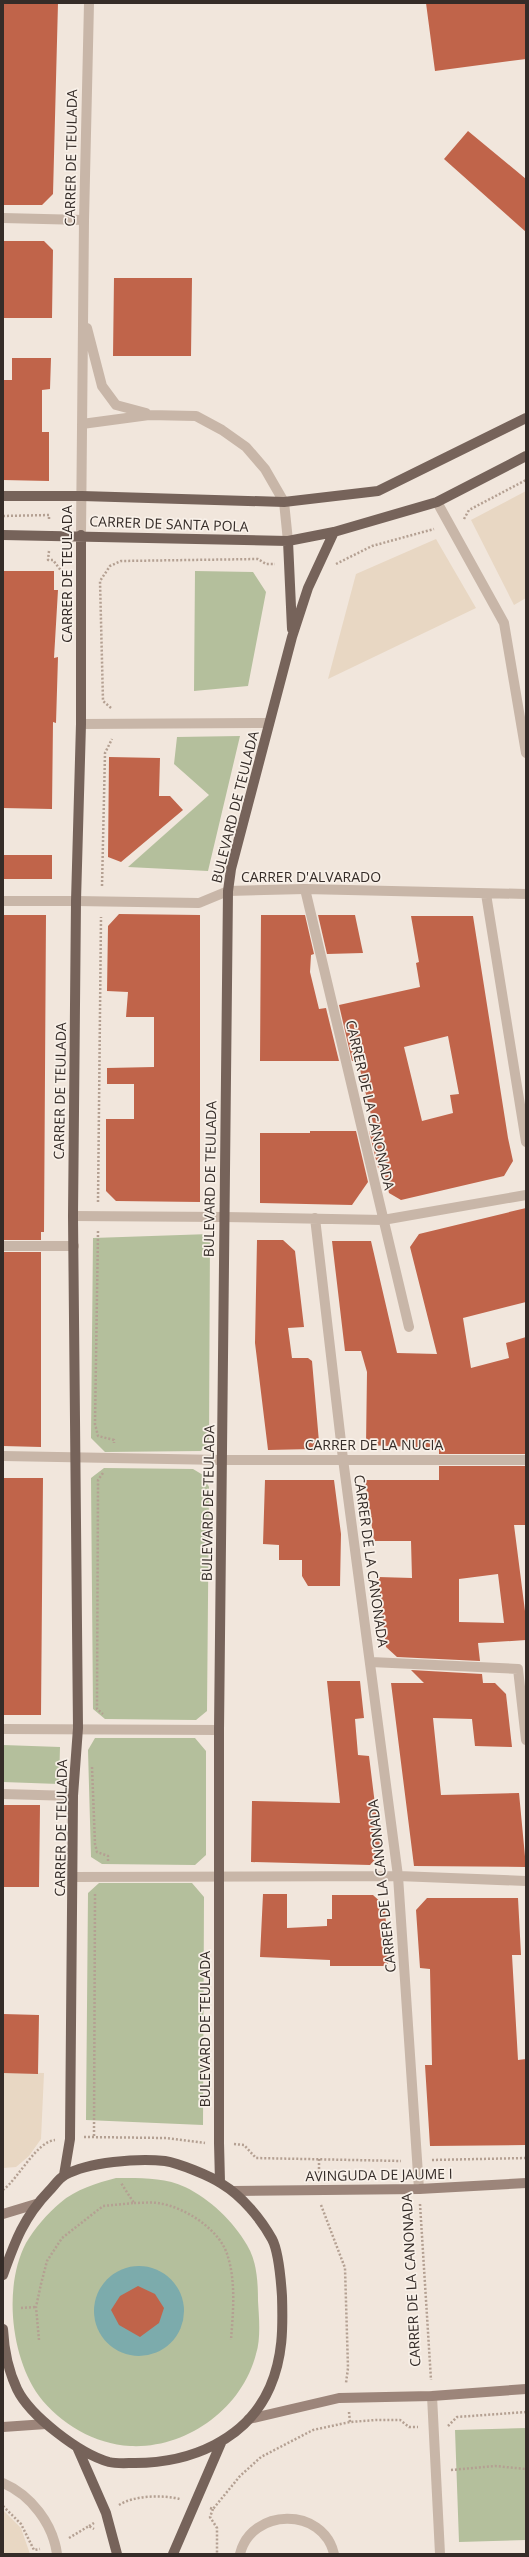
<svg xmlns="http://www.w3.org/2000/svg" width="529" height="2557" font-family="'Open Sans',sans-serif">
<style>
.green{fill:#b4bf9c}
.plaza{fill:#e8d7c3}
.water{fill:#7cabac}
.building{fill:#c0644a;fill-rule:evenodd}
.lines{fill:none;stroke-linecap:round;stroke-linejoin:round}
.path{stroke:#b4a092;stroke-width:2.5;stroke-dasharray:2 2;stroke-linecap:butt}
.pedestrian{stroke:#c8b6a8;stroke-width:10}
.minor{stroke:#c8b6a8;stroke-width:10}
.tertiary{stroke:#c8b6a8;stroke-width:10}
.secondary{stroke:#9c857a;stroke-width:10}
.primary{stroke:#76635a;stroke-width:10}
.labels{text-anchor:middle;stroke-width:3.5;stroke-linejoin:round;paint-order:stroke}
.street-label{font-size:14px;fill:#352c28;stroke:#f8f0e8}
</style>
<rect width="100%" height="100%" fill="#f1e6dc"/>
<path class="green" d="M 195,571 L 253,572 L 266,592 L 248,686 L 194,691 Z
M 240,736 L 208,871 L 128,867 L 209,795 L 174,764 L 177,737 Z
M 210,1234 L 209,1442 L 201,1451 L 105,1452 L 91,1438 L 93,1238 Z
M 104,1468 L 193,1469 L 203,1475 L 209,1487 L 207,1711 L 196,1720 L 105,1719 L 93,1709 L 91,1478 Z
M 95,1738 L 195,1738 L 206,1751 L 206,1855 L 195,1865 L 102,1864 L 91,1857 L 88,1750 Z
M 3,1745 L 60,1747 L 59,1784 L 3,1782 Z
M 99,1883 L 192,1883 L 204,1897 L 203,2125 L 86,2120 L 88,1893 Z
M 116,2178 C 139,2178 164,2177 185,2187 C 210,2199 233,2221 247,2245 C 257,2261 258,2283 258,2301 C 259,2318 261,2338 256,2354 C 242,2409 186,2449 130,2446 C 95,2444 60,2424 39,2396 C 11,2357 3,2287 26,2243 C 34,2229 48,2213 60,2203 C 76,2189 97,2183 116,2178 Z
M 526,2428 L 526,2540 L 459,2542 L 455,2430 Z"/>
<path class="plaza" d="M 526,491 L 526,598 L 514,605 L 471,520 Z
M 436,539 L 476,608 L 328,679 L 356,574 Z
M 3,2072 L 44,2073 L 41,2139 L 29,2156 L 16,2167 L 3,2168 Z
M 3,2510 L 21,2528 L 30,2554 L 3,2554 Z"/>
<path class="water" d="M94 2311a45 45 0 1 1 90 0a45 45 0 1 1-90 0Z"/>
<path class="building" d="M 3,3 L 58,3 L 53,194 L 42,205 L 3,205 Z
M 426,3 L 526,3 L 526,59 L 435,71 Z
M 468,131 L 526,179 L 526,232 L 444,159 Z
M 3,241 L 44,241 L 53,250 L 52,318 L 3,318 Z
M 114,278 L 192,278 L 191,356 L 113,356 Z
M 12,358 L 51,358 L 50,389 L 42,390 L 42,432 L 49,432 L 49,481 L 3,480 L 3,380 L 12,380 Z
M 3,571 L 54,571 L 54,590 L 58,590 L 54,658 L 58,657 L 56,723 L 53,722 L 52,809 L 3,808 Z
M 109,757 L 160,758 L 159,796 L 170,796 L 183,810 L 121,862 L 108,857 Z
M 3,855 L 52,855 L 52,879 L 3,879 Z
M 119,914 L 200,915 L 200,1202 L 116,1201 L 106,1191 L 106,1119 L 134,1119 L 134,1084 L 107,1084 L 107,1068 L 154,1067 L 154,1017 L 126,1017 L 128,992 L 107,991 L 108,926 Z
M 3,915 L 46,915 L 44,1232 L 41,1232 L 41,1240 L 3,1240 Z
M 261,915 L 305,915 L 314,954 L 311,955 L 310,972 L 319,1009 L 326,1008 L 339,1061 L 260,1061 Z
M 318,915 L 355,915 L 363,953 L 327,954 Z
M 411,916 L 473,916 L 508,1138 L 513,1161 L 504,1176 L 401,1200 L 389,1193 L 382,1163 L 378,1168 L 369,1131 L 375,1131 L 370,1111 L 358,1061 L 352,1061 L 339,1005 L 420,987 L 416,963 L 419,962 ZM 448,1036 L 459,1094 L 450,1095 L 453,1113 L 422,1121 L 404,1047 Z
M 310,1131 L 356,1131 L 368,1182 L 352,1205 L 260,1203 L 260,1133 L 310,1133 Z
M 526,1208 L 526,1302 L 463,1318 L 471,1368 L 509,1358 L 506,1343 L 526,1337 L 526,1454 L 439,1454 L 439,1448 L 366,1445 L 367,1372 L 361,1351 L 345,1351 L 332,1241 L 371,1241 L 397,1353 L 437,1354 L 410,1247 L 419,1234 Z
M 257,1240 L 283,1240 L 295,1251 L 304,1327 L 288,1328 L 292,1358 L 308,1358 L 312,1361 L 319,1442 L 313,1449 L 268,1450 L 255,1343 Z
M 3,1252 L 41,1252 L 41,1447 L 3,1446 Z
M 439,1466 L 526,1466 L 526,1525 L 514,1525 L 526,1619 L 526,1640 L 478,1643 L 480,1661 L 397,1657 L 386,1647 L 378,1577 L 412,1578 L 411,1541 L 374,1541 L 365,1480 L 439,1480 ZM 498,1574 L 504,1623 L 459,1622 L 459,1579 Z
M 3,1478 L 43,1478 L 41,1715 L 3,1715 Z
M 265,1480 L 334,1480 L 341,1534 L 340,1586 L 308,1586 L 302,1576 L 302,1560 L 279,1560 L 279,1545 L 263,1544 Z
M 411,1670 L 482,1674 L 483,1683 L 495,1683 L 506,1694 L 512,1747 L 475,1746 L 472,1719 L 433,1718 L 441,1795 L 519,1793 L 526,1867 L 414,1866 L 391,1683 L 424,1683 Z
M 327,1681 L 360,1681 L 364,1718 L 355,1719 L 358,1755 L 369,1756 L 381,1853 L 370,1865 L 251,1862 L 252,1801 L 340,1803 Z
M 3,1805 L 40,1805 L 39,1887 L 3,1887 Z
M 263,1894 L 287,1894 L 287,1928 L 327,1926 L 327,1919 L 332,1919 L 332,1895 L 373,1895 L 385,1906 L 388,1966 L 330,1966 L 330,1960 L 260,1957 Z
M 427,1898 L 518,1898 L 521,1955 L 512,1955 L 518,2060 L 526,2059 L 526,2145 L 430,2146 L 425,2065 L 432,2065 L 430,1969 L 420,1968 L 416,1910 Z
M 3,2014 L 39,2015 L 38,2074 L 3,2073 Z
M 138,2286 L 155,2294 L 164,2308 L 159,2323 L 140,2337 L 119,2325 L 111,2310 L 120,2296 Z"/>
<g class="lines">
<path class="path" d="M 3,516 L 49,515 L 49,520
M 464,519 L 469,510 L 526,480
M 49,551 L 48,560 L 53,560 L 65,576
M 336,564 L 372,546 L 434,529
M 111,708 L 103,701 L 100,581 L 110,566 L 121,561 L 258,559 L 266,564 L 275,564
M 102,886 L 105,753 L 112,739
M 98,1202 L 101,917
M 98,1231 L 95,1424 L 98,1436 L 114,1440 L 114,1443
M 103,1473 L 98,1480 L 97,1709 L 103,1714
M 92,1767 L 95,1844 L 97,1852 L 108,1856 L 108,1862
M 94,2136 L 95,1893
M 84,2137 L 166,2138 L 205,2143
M 234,2144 L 244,2145 L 256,2158 L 401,2161
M 319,2159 L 319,2174
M 432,2160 L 526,2158
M 3,2190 C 19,2178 36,2142 55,2140
M 134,2203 C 142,2203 150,2202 158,2203 C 185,2207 221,2230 228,2257 C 236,2283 233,2313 231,2340
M 420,2204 L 431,2380
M 321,2205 L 345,2268 L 348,2368 L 346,2383
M 21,2308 L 36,2307
M 39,2340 L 36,2307 L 41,2284 L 47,2261 L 62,2238 L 103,2206 L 134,2203 L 121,2183
M 349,2412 L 350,2422
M 448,2426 L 457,2417 L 526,2412
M 451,2470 L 495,2466 L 526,2469
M 119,2505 C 135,2495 163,2495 180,2499
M 3,2506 L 21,2524 L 34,2550 L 40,2549
M 210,2508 L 213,2509 L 240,2476 L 261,2457 L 313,2430 L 350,2422 L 376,2420 L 400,2420 L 409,2427 L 418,2427
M 213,2509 L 210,2517 L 217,2528 L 217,2554
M 89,2526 L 94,2523
M 69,2538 L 89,2526 L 94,2529"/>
<path class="pedestrian" d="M 76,901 L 199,903 L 228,891 L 305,889
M 73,1216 L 223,1217"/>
<path class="minor" d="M 3,218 L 84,220
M 437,502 L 504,623 L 526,753
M 81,724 L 269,723
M 486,894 L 526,1142
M 3,901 L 76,901
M 223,1217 L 383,1220 L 526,1195
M 315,1218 L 343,1459 L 398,1876 L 419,2189
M 3,1246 L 74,1246
M 409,1327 L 305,889 L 526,894
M 3,1456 L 222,1460 L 526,1460
M 371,1662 L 518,1669 L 526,1740
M 3,1729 L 219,1730
M 3,1794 L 73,1796
M 73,1877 L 398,1876 L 526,1881
M 432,2396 L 440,2554
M 3,2483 C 31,2495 53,2524 57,2554
M 240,2554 C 251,2508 323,2506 334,2554"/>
<path class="tertiary" d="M 87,328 L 102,386 L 116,405 L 146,413
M 82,424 L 149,415 L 196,416 L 222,430 L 246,447 L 265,469 L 284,502 L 288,541
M 81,535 L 84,220 L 89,3"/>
<path class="secondary" d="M 233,2191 L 419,2189 L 526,2183
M 3,2214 L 36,2204
M 249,2419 L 339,2398 L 432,2396 L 526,2389
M 3,2427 L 46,2424"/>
<path class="primary" d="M 3,496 L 82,496 L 284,502 L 378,491 L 526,418
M 3,535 L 288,541 L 334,532 L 437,502 L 526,456
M 288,541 L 292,629
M 64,2175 L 70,2139 L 73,1796 L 78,1728 L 73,1216 L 76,901 L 81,724 L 81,535
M 220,2182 L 219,2143 L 219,1730 L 228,891 L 231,869 L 292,637 L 308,588 L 334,532
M 3,2275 C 15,2241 24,2217 49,2191 C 54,2186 59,2178 65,2175 C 88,2162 138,2158 165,2161 C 178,2163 211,2176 222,2184 C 242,2196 261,2219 272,2239 C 279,2252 281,2281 282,2296 C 283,2328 283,2357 270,2387 C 247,2440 190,2463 135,2463 C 127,2463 117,2464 109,2462 C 80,2454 30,2416 17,2389 C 8,2370 4,2349 3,2329
M 77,2447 L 106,2513 L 117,2554
M 173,2554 L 221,2443"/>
</g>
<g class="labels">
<g class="street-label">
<text transform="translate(71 158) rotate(-89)" y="5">CARRER DE TEULADA</text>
<text transform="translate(169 524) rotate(2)" y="5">CARRER DE SANTA POLA</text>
<text transform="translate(67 574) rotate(-90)" y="5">CARRER DE TEULADA</text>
<text transform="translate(235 807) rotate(-76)" y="5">BULEVARD DE TEULADA</text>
<text x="311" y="882">CARRER D'ALVARADO</text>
<text transform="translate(60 1091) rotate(-89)" y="5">CARRER DE TEULADA</text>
<text transform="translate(370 1105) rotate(77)" y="5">CARRER DE LA CANONADA</text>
<text transform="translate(210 1179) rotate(-89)" y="5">BULEVARD DE TEULADA</text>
<text x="374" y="1450">CARRER DE LA NUCIA</text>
<text transform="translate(208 1503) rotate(-89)" y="5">BULEVARD DE TEULADA</text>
<text transform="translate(371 1561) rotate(82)" y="5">CARRER DE LA CANONADA</text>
<text transform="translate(61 1828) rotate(-89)" y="5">CARRER DE TEULADA</text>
<text transform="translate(382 1886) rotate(-96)" y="5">CARRER DE LA CANONADA</text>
<text transform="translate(205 2029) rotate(-90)" y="5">BULEVARD DE TEULADA</text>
<text transform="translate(379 2175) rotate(-1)" y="5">AVINGUDA DE JAUME I</text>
<text transform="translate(411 2280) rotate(-93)" y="5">CARRER DE LA CANONADA</text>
</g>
</g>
<rect width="529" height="2557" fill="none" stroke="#352c28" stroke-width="8"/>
</svg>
